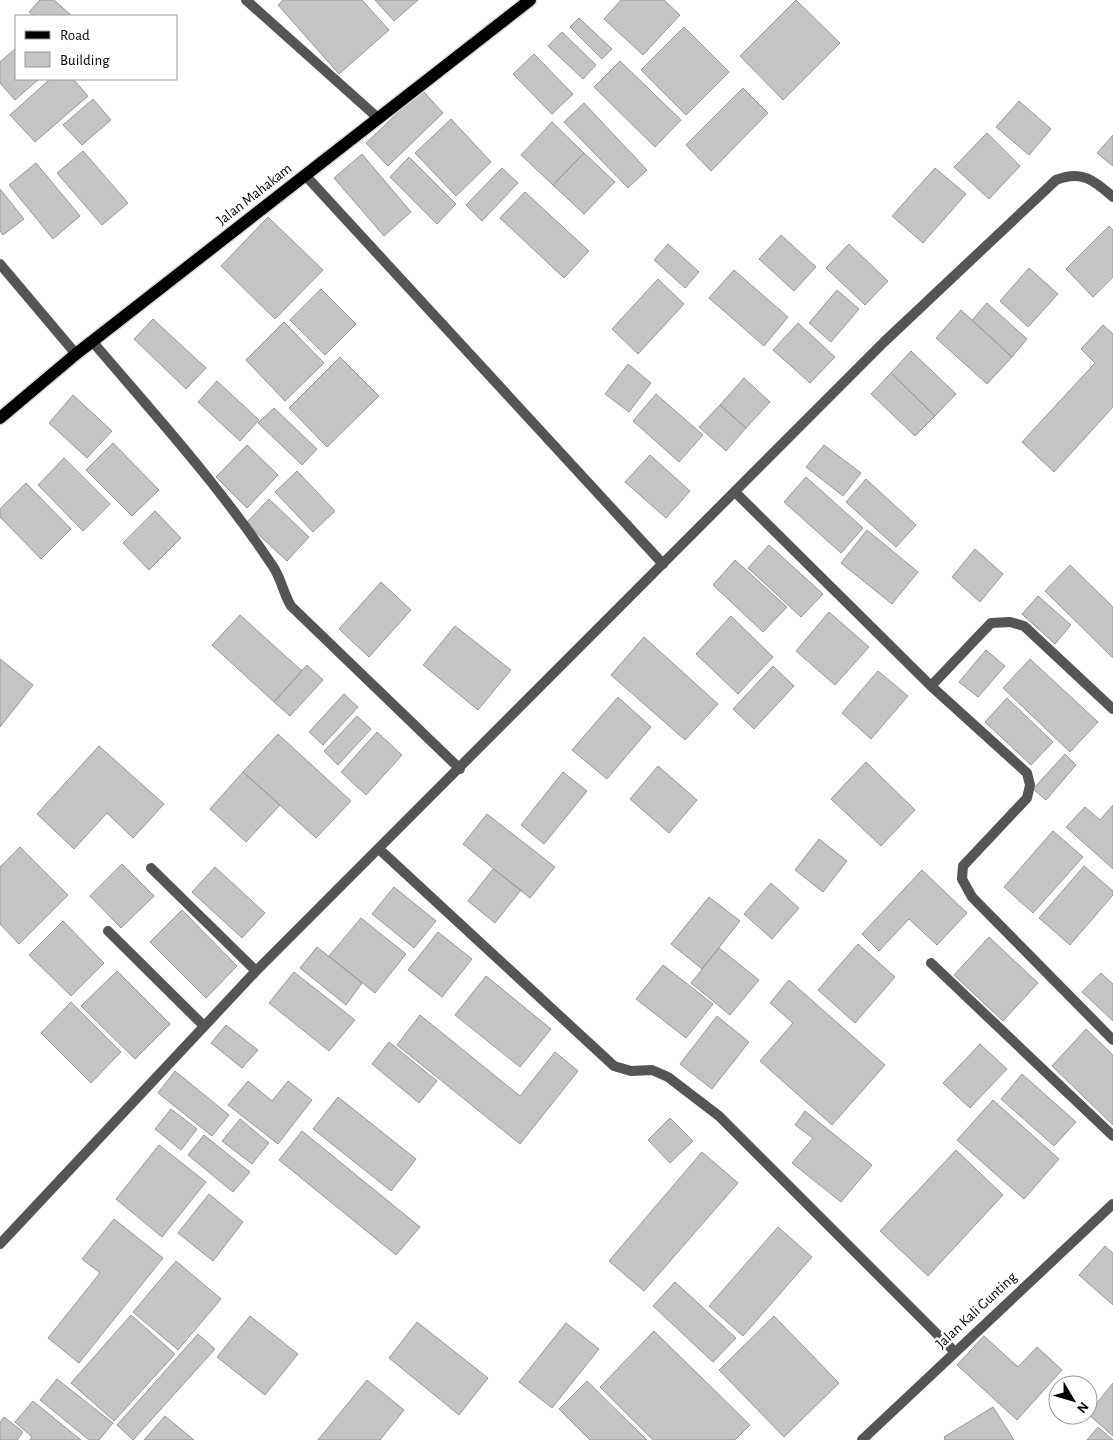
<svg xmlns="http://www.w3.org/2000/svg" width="1113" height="1440" font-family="'Alegreya Sans',sans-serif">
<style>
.building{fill:#c4c4c4;stroke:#999}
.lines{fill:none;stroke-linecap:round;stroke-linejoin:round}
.primary-casing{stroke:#dbdbdb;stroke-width:15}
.service{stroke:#555;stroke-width:10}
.minor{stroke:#555;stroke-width:10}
.primary{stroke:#000;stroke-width:12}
.labels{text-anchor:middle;stroke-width:5;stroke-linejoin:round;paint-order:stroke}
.street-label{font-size:15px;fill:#000;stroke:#fff}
</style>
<rect width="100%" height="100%" fill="#fff"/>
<path class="building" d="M 40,0 L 54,0 L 72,16 L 34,16 L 29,12 Z
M 283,0 L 362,0 L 389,30 L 339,74 L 278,5 Z
M 375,0 L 418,0 L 394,21 Z
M 621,0 L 664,0 L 680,15 L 643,55 L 604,19 Z
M 796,0 L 840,43 L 783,100 L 740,56 Z
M 579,18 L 612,49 L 602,59 L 570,27 Z
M 684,27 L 729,72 L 686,115 L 641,70 Z
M 562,32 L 596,65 L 583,79 L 548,46 Z
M 16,48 L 16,79 L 39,79 L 15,100 L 0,83 L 0,62 Z
M 534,54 L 573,94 L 552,114 L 513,74 Z
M 620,61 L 681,120 L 655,147 L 594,87 Z
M 50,79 L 73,79 L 88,96 L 35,142 L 10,115 Z
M 743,88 L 768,113 L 711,171 L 686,145 Z
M 422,90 L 443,113 L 388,166 L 366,143 Z
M 93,99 L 111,120 L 82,145 L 63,125 Z
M 1019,101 L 1051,129 L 1029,155 L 996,127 Z
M 584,103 L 647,170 L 628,188 L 564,122 Z
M 451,119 L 491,162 L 456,196 L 415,153 Z
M 552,122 L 584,153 L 553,185 L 521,155 Z
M 987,133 L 1020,166 L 989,199 L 954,167 Z
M 1113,135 L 1113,166 L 1097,153 Z
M 83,151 L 128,203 L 102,225 L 57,173 Z
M 584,153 L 615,182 L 584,214 L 553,185 Z
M 362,154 L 411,212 L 384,236 L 334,178 Z
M 409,157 L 456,204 L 437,224 L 390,177 Z
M 36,163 L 80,216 L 53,239 L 9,185 Z
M 502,168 L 518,183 L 482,221 L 466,205 Z
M 935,168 L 966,194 L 923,243 L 892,216 Z
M 0,189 L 24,219 L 3,235 L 0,231 Z
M 525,192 L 589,251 L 564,278 L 500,218 Z
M 268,217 L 323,270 L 275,319 L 221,266 Z
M 1109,226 L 1113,230 L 1113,277 L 1093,297 L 1066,269 Z
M 781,235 L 816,267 L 794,291 L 759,259 Z
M 668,244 L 699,272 L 685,288 L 654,260 Z
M 849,244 L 888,281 L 865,305 L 826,268 Z
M 1029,268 L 1058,294 L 1028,327 L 1000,301 Z
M 734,270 L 788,317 L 764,346 L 709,298 Z
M 658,279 L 684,304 L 638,354 L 612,329 Z
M 321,289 L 356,324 L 325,355 L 290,320 Z
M 837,290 L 859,309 L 831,342 L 809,323 Z
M 987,303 L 1027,339 L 1012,357 L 972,320 Z
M 961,310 L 1012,357 L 987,384 L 936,338 Z
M 153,319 L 206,368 L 186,389 L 134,339 Z
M 284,322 L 324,363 L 285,401 L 246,360 Z
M 798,323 L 835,357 L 810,383 L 773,350 Z
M 1103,325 L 1113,334 L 1113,407 L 1054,472 L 1022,442 L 1095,363 L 1081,349 Z
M 911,351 L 956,394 L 935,416 L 891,373 Z
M 340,357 L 379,396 L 327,447 L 289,408 Z
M 628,364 L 651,383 L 629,412 L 605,394 Z
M 891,373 L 935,416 L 915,436 L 871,394 Z
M 744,378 L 770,402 L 746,428 L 720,405 Z
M 217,381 L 259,420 L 240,441 L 198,402 Z
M 656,394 L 703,435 L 679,462 L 633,421 Z
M 73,395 L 112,431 L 87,458 L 49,423 Z
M 720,405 L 746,428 L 726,451 L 699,427 Z
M 274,408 L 317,449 L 302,465 L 258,423 Z
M 113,443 L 159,490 L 132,516 L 86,470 Z
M 247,445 L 278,475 L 247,508 L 216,477 Z
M 824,445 L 861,473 L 843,496 L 806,467 Z
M 650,455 L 690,491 L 666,518 L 625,482 Z
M 64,458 L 110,504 L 83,531 L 38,485 Z
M 297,471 L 335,511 L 313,532 L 275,492 Z
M 806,477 L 863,528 L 841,553 L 784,502 Z
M 866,479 L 916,525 L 896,547 L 846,502 Z
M 26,483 L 71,529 L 41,559 L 0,517 L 0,509 Z
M 269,499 L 309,537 L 287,561 L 246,523 Z
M 155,511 L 181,538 L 149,570 L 123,543 Z
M 867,530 L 918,572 L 892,604 L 841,563 Z
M 769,545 L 823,594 L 801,617 L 748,568 Z
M 975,549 L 1003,574 L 980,602 L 952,577 Z
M 735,560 L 787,607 L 763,632 L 713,585 Z
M 1070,565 L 1113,607 L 1113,658 L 1045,591 Z
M 381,582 L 411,610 L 369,657 L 339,629 Z
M 1038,596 L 1071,625 L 1055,644 L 1022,614 Z
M 829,612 L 869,647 L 835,685 L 796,651 Z
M 240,615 L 302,671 L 274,702 L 212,645 Z
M 731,616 L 773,657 L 738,694 L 696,654 Z
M 455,626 L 511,670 L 478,710 L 423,665 Z
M 644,637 L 718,704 L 685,740 L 611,675 Z
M 986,650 L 1005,666 L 978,697 L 959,682 Z
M 0,659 L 33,685 L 0,727 Z
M 1030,659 L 1098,722 L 1070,752 L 1003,688 Z
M 307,665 L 323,680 L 290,716 L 274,702 Z
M 773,666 L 794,686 L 754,729 L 733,709 Z
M 878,671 L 908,696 L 871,739 L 842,713 Z
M 344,694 L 358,707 L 323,745 L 309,732 Z
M 618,697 L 651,727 L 607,779 L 572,750 Z
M 1007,698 L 1053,742 L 1031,765 L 985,722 Z
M 357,716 L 371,729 L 338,765 L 324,751 Z
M 377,732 L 402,755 L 366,795 L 341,772 Z
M 278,734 L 351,801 L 316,838 L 243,772 Z
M 99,746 L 164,804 L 133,838 L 107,813 L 74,849 L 37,814 Z
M 1065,754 L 1076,765 L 1046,800 L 1033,789 Z
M 866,762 L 915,810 L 881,846 L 831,799 Z
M 658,766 L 697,800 L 669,833 L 630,799 Z
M 243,772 L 280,805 L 246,842 L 210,809 Z
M 563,772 L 587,791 L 544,844 L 521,825 Z
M 1113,805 L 1113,869 L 1066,827 L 1085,807 L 1100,820 Z
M 487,814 L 555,867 L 530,898 L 463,844 Z
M 1053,831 L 1083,857 L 1033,913 L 1004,887 Z
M 819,839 L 847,861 L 823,892 L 795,870 Z
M 20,847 L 68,895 L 19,944 L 0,924 L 0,867 Z
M 122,864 L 154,896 L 121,928 L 90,896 Z
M 1084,866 L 1113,891 L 1113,895 L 1070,945 L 1039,918 Z
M 215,867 L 265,913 L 242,938 L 192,892 Z
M 493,869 L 521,890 L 495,923 L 468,901 Z
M 922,870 L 967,913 L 937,945 L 909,919 L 879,951 L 862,934 Z
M 771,883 L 799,908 L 772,939 L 744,914 Z
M 394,887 L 436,921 L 414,948 L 372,914 Z
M 709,897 L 740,921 L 702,969 L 671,944 Z
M 182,910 L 237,966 L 206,998 L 150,942 Z
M 361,918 L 406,954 L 375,993 L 329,956 Z
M 63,921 L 104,963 L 71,996 L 29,955 Z
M 438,932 L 472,959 L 442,997 L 408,970 Z
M 989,937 L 1038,983 L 1003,1021 L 954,975 Z
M 858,944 L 895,977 L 855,1023 L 818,990 Z
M 317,947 L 362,983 L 346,1005 L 300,968 Z
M 719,948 L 759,980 L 730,1015 L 691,983 Z
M 663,965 L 713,1004 L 686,1038 L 636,999 Z
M 117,971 L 170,1024 L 135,1059 L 81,1006 Z
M 294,972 L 355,1020 L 329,1051 L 269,1003 Z
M 1101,973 L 1113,984 L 1113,1021 L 1082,992 Z
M 486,976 L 551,1029 L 520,1067 L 455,1015 Z
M 789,980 L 885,1065 L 832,1125 L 760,1061 L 793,1023 L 770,1003 Z
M 71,1002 L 121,1052 L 91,1083 L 41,1033 Z
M 420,1015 L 520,1096 L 555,1052 L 578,1071 L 520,1144 L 397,1045 Z
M 717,1016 L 749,1042 L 712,1089 L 680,1064 Z
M 226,1025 L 258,1050 L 242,1068 L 211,1043 Z
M 1086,1029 L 1113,1055 L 1113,1125 L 1052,1066 Z
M 389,1042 L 437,1081 L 419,1103 L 372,1064 Z
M 980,1044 L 1007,1069 L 970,1108 L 943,1083 Z
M 175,1071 L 229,1115 L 212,1136 L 158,1093 Z
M 1022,1074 L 1076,1122 L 1054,1146 L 1001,1099 Z
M 248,1081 L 272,1101 L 288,1081 L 312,1100 L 278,1144 L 228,1105 Z
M 338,1097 L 416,1159 L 391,1191 L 313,1129 Z
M 993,1100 L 1059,1159 L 1024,1199 L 957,1140 Z
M 171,1109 L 197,1129 L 181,1150 L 155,1129 Z
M 805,1111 L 872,1165 L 841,1202 L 792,1163 L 813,1138 L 795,1125 Z
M 670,1118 L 693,1141 L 670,1163 L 648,1140 Z
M 240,1119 L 269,1143 L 252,1164 L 222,1141 Z
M 302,1131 L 420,1227 L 396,1255 L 279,1160 Z
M 204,1135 L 250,1172 L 233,1192 L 188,1155 Z
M 159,1145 L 206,1182 L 162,1237 L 116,1199 Z
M 956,1150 L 1003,1195 L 928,1276 L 880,1231 Z
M 702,1152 L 738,1183 L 644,1291 L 609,1261 Z
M 209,1194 L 243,1222 L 213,1261 L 178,1233 Z
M 114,1219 L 163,1258 L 79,1363 L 48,1338 L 100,1273 L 82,1259 Z
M 778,1227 L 812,1257 L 743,1336 L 709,1306 Z
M 1105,1246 L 1113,1253 L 1113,1305 L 1079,1275 Z
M 176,1261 L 221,1299 L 178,1350 L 133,1312 Z
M 675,1282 L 736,1338 L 713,1362 L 653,1306 Z
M 131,1315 L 175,1354 L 114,1421 L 71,1383 Z
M 250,1316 L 298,1354 L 265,1395 L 217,1357 Z
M 774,1316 L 839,1383 L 784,1437 L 719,1370 Z
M 417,1322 L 488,1378 L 459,1415 L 389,1358 Z
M 566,1323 L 599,1349 L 552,1408 L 519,1382 Z
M 654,1331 L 750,1425 L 735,1440 L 653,1440 L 600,1387 Z
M 198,1334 L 215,1349 L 133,1440 L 117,1425 Z
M 984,1336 L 1018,1367 L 1037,1347 L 1062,1370 L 1017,1420 L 957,1365 Z
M 57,1379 L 113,1423 L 99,1440 L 89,1440 L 40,1400 Z
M 367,1380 L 404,1410 L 380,1440 L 318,1440 Z
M 587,1381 L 647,1440 L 590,1440 L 559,1409 Z
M 1113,1383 L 1113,1436 L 1088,1414 Z
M 33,1401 L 81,1440 L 30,1440 L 32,1437 L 15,1422 Z
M 993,1407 L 1014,1440 L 945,1440 L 944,1437 Z
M 165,1416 L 194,1440 L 144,1440 Z
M 4,1417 L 23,1432 L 17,1440 L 0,1440 L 0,1422 Z
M 1098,1427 L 1113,1440 L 1087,1440 Z"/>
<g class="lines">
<g class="primary-casing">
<path id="primary" d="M 0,418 L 76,354 L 530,0"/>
</g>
<path class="service" d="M 305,175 L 663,564"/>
<path class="minor" d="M 246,0 L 378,118
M 0,264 L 76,354
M 92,341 C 154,414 219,485 272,565 C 281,577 283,593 291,606 L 460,769
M 735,492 L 931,686 L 991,623 L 1010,622 L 1024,626 L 1113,709
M 931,686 L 1027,773 L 1030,785 L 1027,798 L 963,866 L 962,879 L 972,897 L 1113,1040
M 379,849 L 614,1066 L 631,1071 L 652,1070 L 668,1077 L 719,1116 L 954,1351
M 151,868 L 256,971
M 108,931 L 204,1026
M 931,963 L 1113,1136
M 0,1244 L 256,971 L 884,342 L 1056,180 C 1082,170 1094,180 1113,197
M 862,1440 L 1113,1204"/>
<use href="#primary" class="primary"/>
</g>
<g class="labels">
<g class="street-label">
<text transform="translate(254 194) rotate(-38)" y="5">Jalan Mahakam</text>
<text transform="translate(976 1310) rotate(-43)" y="5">Jalan Kali Gunting</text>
</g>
</g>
<rect x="15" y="15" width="162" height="65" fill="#ffffff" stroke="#999999"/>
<rect x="25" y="31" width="25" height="8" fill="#000000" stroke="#999999"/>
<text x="60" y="40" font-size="15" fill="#000000">Road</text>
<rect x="25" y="52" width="25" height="15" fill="#c4c4c4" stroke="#999999"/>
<text x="60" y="65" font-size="15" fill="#000000">Building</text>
<g transform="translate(1073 1400) rotate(128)"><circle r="24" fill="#ffffff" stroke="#999999"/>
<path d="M0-4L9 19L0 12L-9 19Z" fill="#000000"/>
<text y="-8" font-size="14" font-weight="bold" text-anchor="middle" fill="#000000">N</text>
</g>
</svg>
